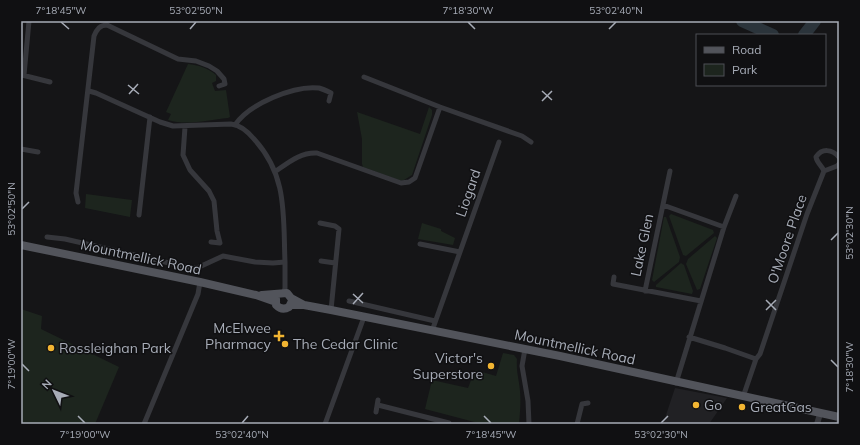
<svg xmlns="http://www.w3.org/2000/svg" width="860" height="445" font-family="Mulish,sans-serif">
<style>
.built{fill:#212124}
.green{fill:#1d251e}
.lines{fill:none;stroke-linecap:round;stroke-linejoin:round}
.river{stroke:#2b343b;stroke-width:12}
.minor{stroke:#36373c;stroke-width:5}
.tertiary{stroke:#36373c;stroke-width:6}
.primary{stroke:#52545b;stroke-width:8}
.ticks{fill:none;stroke:#a7acb7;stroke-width:1.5}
.poi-dot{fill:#f2b532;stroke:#101012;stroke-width:1.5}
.labels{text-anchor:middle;stroke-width:3;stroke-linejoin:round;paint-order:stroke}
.street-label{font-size:14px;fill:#a7acb7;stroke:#101012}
.poi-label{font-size:14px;fill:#a7acb7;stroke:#101012;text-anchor:start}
.neatline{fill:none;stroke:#a7acb7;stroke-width:1.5}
.ticks-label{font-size:10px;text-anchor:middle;fill:#a7acb7}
</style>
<rect width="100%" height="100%" fill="#151517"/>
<path class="built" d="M 675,388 L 727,398 L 709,424 L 663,424 Z"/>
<path class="green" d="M 188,64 C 198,65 208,68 216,75 L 216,81 L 212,83 L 215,91 L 226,90 L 230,117 L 228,118 C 208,120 187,126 168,120 L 171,114 L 166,112 Z
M 429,107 L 432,110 L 432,115 L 412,175 L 404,180 L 401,181 L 363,167 L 362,164 L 362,139 L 357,112 L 420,134 Z
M 86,194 L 132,200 L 130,217 L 85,208 Z
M 671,214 L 713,230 L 714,233 L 686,256 L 683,255 L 669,216 Z
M 664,217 L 666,217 L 680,257 L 679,262 L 654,282 L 652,280 Z
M 422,223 L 441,229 L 441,231 L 455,238 L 453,245 L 418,239 Z
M 715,236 L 717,238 L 700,289 L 697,290 L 686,264 L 688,259 Z
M 681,263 L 684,265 L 693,291 L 692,294 L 656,287 L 656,285 Z
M 21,309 L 42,316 L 41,329 L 119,367 L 95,424 L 21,424 Z
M 503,353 L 514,355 L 517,359 C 516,372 519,379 520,391 C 521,402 520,413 519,424 L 482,424 L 425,409 L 432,380 L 468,388 L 475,370 L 496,376 Z"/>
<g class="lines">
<path class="river" d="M 742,21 L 773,35
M 804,35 L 815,21"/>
<path class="minor" d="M 22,75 L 50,82
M 24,75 L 29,21
M 364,77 L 440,107 L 522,136 L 531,142
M 89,91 L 96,93 L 160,122 L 173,126 L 231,124 C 240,125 249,133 254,139 C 288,176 283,216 285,262
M 235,125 C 249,104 294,85 319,88 C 323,89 327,91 331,93 L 329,101
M 185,127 L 183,155 L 190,170 L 209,191 L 214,201 L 217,231 L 220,243 L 211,242
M 21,149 L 38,152
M 276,171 C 289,162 301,152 317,153 L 401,183 L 409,182 L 415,178 L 440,107
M 824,171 L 837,166 L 839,164
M 78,202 L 76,193 L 94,36 C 97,29 100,25 107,25 L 178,59 L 196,61 L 209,66 L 217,71 L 224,79 L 225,84 L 219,86
M 663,205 L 724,227
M 139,215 L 150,117
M 320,223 L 335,226 L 339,229 L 331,310
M 47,237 L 65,239 L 191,268 L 197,268 L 223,256 L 255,262 L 273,263 L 285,262 L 285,288 L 284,293
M 420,244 L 460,252
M 321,261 L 335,263
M 614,277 L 613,284 L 701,301
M 645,291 L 670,171
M 349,301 L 435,321
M 432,331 L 499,142
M 689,337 L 725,348 L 756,359
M 525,349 L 522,366 L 528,401 L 529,424
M 676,383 L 724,227 L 736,196
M 743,397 L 756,359 L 760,354 L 807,214 L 824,171 C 822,166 817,163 816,157 C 822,148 832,149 839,157
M 378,405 L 449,423 L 449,424
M 376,412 L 378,400
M 144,424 L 198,294 L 200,282
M 325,424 L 364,317
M 577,424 L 582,404 L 588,403"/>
<path class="tertiary" d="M 817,424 L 820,414
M 838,424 L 839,423"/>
<path class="primary" d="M 21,245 L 200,282 L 256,295 L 276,302
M 262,295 L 287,293 L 291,298 L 304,305
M 276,299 L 276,305 C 280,309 284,310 289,307 L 292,301
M 291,305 L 304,305 L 331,310 L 560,356 L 839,417"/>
</g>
<path class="ticks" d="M 61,22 L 69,29M 468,22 L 475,29M 190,29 L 196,22M 609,29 L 616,22M 128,85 L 139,94M 542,91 L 552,100M 129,94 L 138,84M 542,101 L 552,91M 22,209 L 29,202M 831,240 L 838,233M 353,294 L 363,303M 766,300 L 776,310M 353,304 L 363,293M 766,310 L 776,300M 831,360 L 838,367M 22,364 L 29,371M 78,416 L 85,423M 484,416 L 491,423M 242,423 L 248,416M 661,423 L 668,416"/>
<g class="poi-dot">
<path d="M277 330h4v4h4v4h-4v4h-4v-4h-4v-4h4z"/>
<circle cx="285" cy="344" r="4"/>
<circle cx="51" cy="348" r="4"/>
<circle cx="491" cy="366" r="4"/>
<circle cx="696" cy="405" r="4"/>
<circle cx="742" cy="407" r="4"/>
</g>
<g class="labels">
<g class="street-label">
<text transform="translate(468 193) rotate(-71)" y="5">Liogard</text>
<text transform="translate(787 239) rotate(-71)" y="5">O'Moore Place</text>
<text transform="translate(642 245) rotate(-78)" y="5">Lake Glen</text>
<text transform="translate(141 257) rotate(12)" y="5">Mountmellick Road</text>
<text transform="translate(575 347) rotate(12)" y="5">Mountmellick Road</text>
</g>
<g class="poi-label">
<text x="271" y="333" text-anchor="end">McElwee<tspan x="271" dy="16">Pharmacy</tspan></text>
<text x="293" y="349">The Cedar Clinic</text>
<text x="59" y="353">Rossleighan Park</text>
<text x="483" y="363" text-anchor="end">Victor's<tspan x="483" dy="16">Superstore</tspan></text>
<text x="704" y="410">Go</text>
<text x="750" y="412">GreatGas</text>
</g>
</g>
<rect width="860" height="445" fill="none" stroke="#101012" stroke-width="44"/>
<rect x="696" y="34" width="130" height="52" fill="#101012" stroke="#4c4e54"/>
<rect x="704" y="47" width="20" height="6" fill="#52545b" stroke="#4c4e54"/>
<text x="732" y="54" font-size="12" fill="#a7acb7">Road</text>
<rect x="704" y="64" width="20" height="12" fill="#1d251e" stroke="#4c4e54"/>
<text x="732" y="74" font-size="12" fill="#a7acb7">Park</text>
<g transform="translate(54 391) rotate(313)" stroke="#101012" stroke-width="3" paint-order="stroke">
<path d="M0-3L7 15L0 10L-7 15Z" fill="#a7acb7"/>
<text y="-6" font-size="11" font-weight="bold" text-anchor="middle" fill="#a7acb7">N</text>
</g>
<rect x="22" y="22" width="816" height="401" class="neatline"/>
<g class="ticks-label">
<text x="61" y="14">7°18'45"W</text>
<text x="196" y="14">53°02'50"N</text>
<text x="468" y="14">7°18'30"W</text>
<text x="616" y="14">53°02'40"N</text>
<text transform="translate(11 209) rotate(-90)" y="4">53°02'50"N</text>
<text transform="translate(849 233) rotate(-90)" y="4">53°02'30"N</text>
<text transform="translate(11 364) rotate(-90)" y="4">7°19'00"W</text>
<text transform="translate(849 367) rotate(-90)" y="4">7°18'30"W</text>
<text x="85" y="438">7°19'00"W</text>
<text x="242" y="438">53°02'40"N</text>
<text x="491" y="438">7°18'45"W</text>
<text x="661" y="438">53°02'30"N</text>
</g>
</svg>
